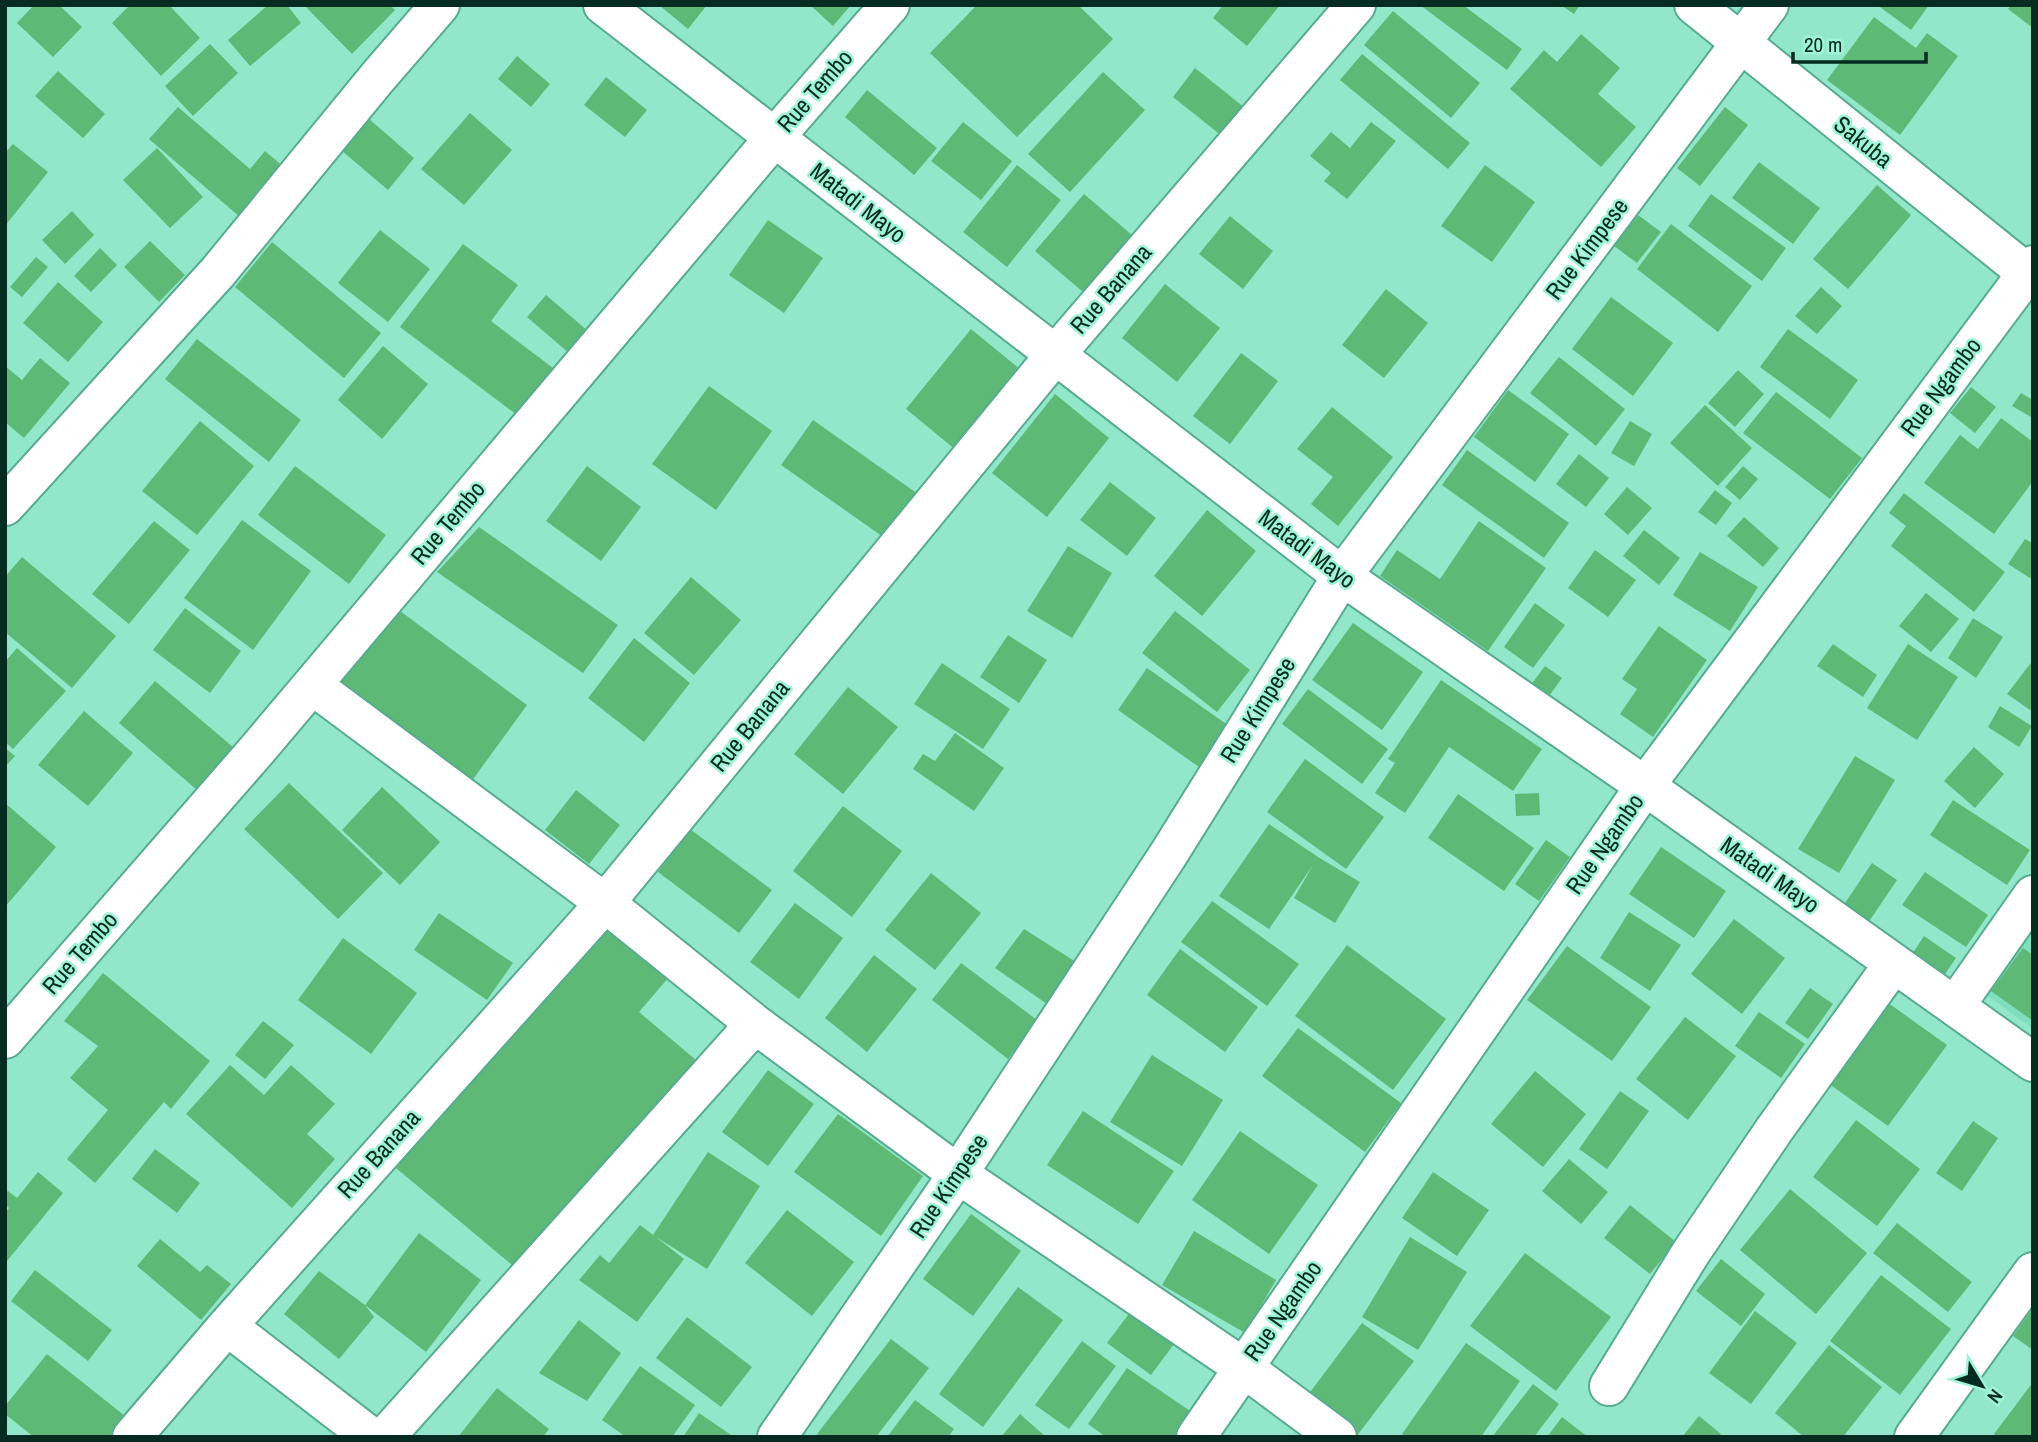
<svg xmlns="http://www.w3.org/2000/svg" width="2038" height="1442" font-family="'Archivo Narrow',sans-serif">
<style>
.built{fill:#7edebe}
.building{fill:#5eb976}
.lines{fill:none;stroke-linecap:round;stroke-linejoin:round}
.street-casing{stroke:#57ab91;stroke-width:42}
.street{stroke:#fff;stroke-width:38}
.labels{text-anchor:middle;stroke-width:5;stroke-linejoin:round;paint-order:stroke}
.street-label{font-size:24px;fill:#062c21;stroke:#9ff4d7}
</style>
<rect width="100%" height="100%" fill="#92e7ca"/>
<path class="built" d="M 2033,910 L 2033,1029 L 1976,987 Z"/>
<path class="building" d="M 34,5 L 59,5 L 82,27 L 53,57 L 17,23 Z
M 130,5 L 169,5 L 200,38 L 161,76 L 112,23 Z
M 268,5 L 287,5 L 301,23 L 250,66 L 228,40 Z
M 304,5 L 390,5 L 395,10 L 352,54 Z
M 659,5 L 707,5 L 688,29 Z
M 810,5 L 851,5 L 833,26 Z
M 977,5 L 1078,5 L 1113,39 L 1017,137 L 930,53 Z
M 1223,5 L 1280,5 L 1247,46 L 1213,18 Z
M 1420,5 L 1463,5 L 1522,49 L 1507,70 Z
M 1561,5 L 1580,5 L 1574,14 Z
M 1881,5 L 1929,5 L 1911,30 L 1880,7 Z
M 2011,5 L 2033,5 L 2033,28 L 2008,9 Z
M 1393,11 L 1480,83 L 1451,118 L 1364,45 Z
M 1874,17 L 1916,48 L 1927,33 L 1958,56 L 1900,135 L 1827,80 Z
M 1581,34 L 1620,68 L 1598,94 L 1636,127 L 1601,167 L 1510,89 L 1544,50 L 1557,62 Z
M 210,44 L 238,73 L 193,116 L 165,86 Z
M 1362,54 L 1470,143 L 1448,169 L 1340,80 Z
M 517,56 L 550,84 L 531,107 L 498,79 Z
M 1195,68 L 1254,115 L 1232,144 L 1173,97 Z
M 58,71 L 105,114 L 83,138 L 35,96 Z
M 1103,72 L 1145,110 L 1070,192 L 1028,154 Z
M 606,77 L 647,110 L 625,137 L 584,105 Z
M 867,90 L 937,148 L 914,175 L 845,117 Z
M 178,107 L 250,169 L 265,151 L 291,173 L 247,223 L 149,139 Z
M 1725,107 L 1748,125 L 1700,186 L 1677,168 Z
M 470,113 L 512,150 L 464,205 L 421,169 Z
M 368,118 L 414,158 L 388,190 L 341,150 Z
M 963,122 L 1012,161 L 981,200 L 931,161 Z
M 1371,122 L 1396,141 L 1347,199 L 1324,181 L 1331,173 L 1310,156 L 1331,132 L 1350,148 Z
M 13,144 L 48,172 L 5,226 L 5,153 Z
M 157,148 L 203,197 L 170,228 L 123,180 Z
M 1759,162 L 1820,208 L 1793,244 L 1732,198 Z
M 1017,165 L 1061,200 L 1007,267 L 963,232 Z
M 1485,165 L 1535,202 L 1492,262 L 1441,226 Z
M 1877,185 L 1911,215 L 1848,289 L 1813,259 Z
M 1084,194 L 1139,241 L 1090,298 L 1035,251 Z
M 1711,194 L 1786,248 L 1762,281 L 1688,226 Z
M 72,211 L 94,235 L 65,264 L 42,240 Z
M 1638,215 L 1661,232 L 1637,263 L 1614,246 Z
M 1230,216 L 1273,251 L 1243,289 L 1199,254 Z
M 768,220 L 823,258 L 784,313 L 729,275 Z
M 1671,224 L 1752,286 L 1718,332 L 1637,269 Z
M 380,230 L 430,269 L 388,322 L 338,283 Z
M 150,241 L 185,275 L 159,302 L 124,267 Z
M 272,242 L 381,333 L 344,378 L 235,287 Z
M 463,244 L 518,285 L 491,321 L 557,371 L 521,418 L 400,327 Z
M 100,248 L 117,265 L 91,292 L 74,276 Z
M 36,257 L 48,267 L 22,297 L 10,287 Z
M 58,282 L 103,322 L 68,362 L 23,323 Z
M 1165,284 L 1220,328 L 1177,382 L 1122,338 Z
M 1821,287 L 1842,306 L 1817,334 L 1795,316 Z
M 1386,289 L 1428,323 L 1384,378 L 1342,345 Z
M 546,295 L 589,332 L 570,354 L 527,317 Z
M 1611,297 L 1673,343 L 1633,396 L 1572,349 Z
M 971,329 L 1027,375 L 962,455 L 906,409 Z
M 1788,329 L 1858,380 L 1830,419 L 1760,367 Z
M 197,339 L 301,420 L 269,462 L 165,379 Z
M 383,346 L 428,384 L 382,439 L 338,400 Z
M 1241,353 L 1278,381 L 1230,444 L 1193,416 Z
M 1559,357 L 1625,409 L 1596,446 L 1530,393 Z
M 40,358 L 70,383 L 24,438 L 5,422 L 5,366 L 22,380 Z
M 1738,370 L 1764,394 L 1735,427 L 1708,403 Z
M 709,386 L 772,431 L 716,510 L 652,464 Z
M 1971,387 L 1996,407 L 1975,433 L 1950,413 Z
M 1508,390 L 1569,434 L 1535,482 L 1474,437 Z
M 1776,392 L 1862,458 L 1830,499 L 1743,433 Z
M 2021,393 L 2033,400 L 2033,414 L 2031,417 L 2012,406 Z
M 1055,394 L 1109,438 L 1047,517 L 992,473 Z
M 1705,405 L 1752,448 L 1718,486 L 1670,443 Z
M 1332,407 L 1393,457 L 1338,526 L 1311,504 L 1333,477 L 1297,449 Z
M 2001,418 L 2033,442 L 2033,481 L 1994,534 L 1924,483 L 1960,435 L 1978,449 Z
M 813,420 L 918,494 L 886,539 L 781,465 Z
M 200,421 L 254,466 L 197,535 L 142,491 Z
M 1630,421 L 1652,434 L 1634,466 L 1611,453 Z
M 1467,450 L 1569,523 L 1544,558 L 1442,485 Z
M 1579,454 L 1609,478 L 1586,507 L 1556,484 Z
M 295,466 L 386,535 L 349,584 L 258,515 Z
M 587,466 L 641,507 L 601,561 L 546,521 Z
M 1743,466 L 1758,479 L 1740,500 L 1725,487 Z
M 1110,482 L 1156,518 L 1127,556 L 1080,520 Z
M 1627,487 L 1652,508 L 1628,535 L 1604,514 Z
M 1715,490 L 1732,503 L 1716,525 L 1698,512 Z
M 1904,493 L 2005,572 L 1974,612 L 1891,546 L 1906,526 L 1889,513 Z
M 1207,510 L 1256,551 L 1202,616 L 1154,576 Z
M 1744,517 L 1779,548 L 1763,567 L 1727,536 Z
M 242,520 L 311,571 L 253,650 L 184,598 Z
M 154,521 L 190,550 L 129,624 L 92,594 Z
M 1479,521 L 1546,568 L 1488,651 L 1380,576 L 1397,550 L 1440,579 Z
M 479,527 L 618,625 L 583,673 L 437,572 Z
M 1644,530 L 1680,558 L 1659,585 L 1623,556 Z
M 2025,539 L 2033,543 L 2033,580 L 2008,564 Z
M 1068,546 L 1112,573 L 1072,638 L 1027,611 Z
M 1595,550 L 1636,580 L 1608,617 L 1568,588 Z
M 1700,552 L 1758,587 L 1730,631 L 1673,595 Z
M 22,557 L 116,636 L 72,688 L 5,632 L 5,577 Z
M 691,577 L 741,620 L 694,675 L 644,633 Z
M 1926,593 L 1959,619 L 1931,652 L 1899,626 Z
M 1535,603 L 1565,625 L 1533,668 L 1504,647 Z
M 392,605 L 527,705 L 471,782 L 335,682 Z
M 185,608 L 241,651 L 210,693 L 153,650 Z
M 1175,611 L 1250,670 L 1217,712 L 1142,653 Z
M 1973,618 L 2003,637 L 1976,678 L 1948,658 Z
M 1353,623 L 1423,672 L 1382,730 L 1312,680 Z
M 1659,626 L 1707,660 L 1653,737 L 1620,714 L 1637,689 L 1622,679 Z
M 1008,635 L 1047,660 L 1019,703 L 980,677 Z
M 634,638 L 690,683 L 644,742 L 588,698 Z
M 1833,644 L 1877,675 L 1863,697 L 1817,666 Z
M 1908,644 L 1958,677 L 1917,740 L 1867,708 Z
M 17,648 L 66,691 L 13,749 L 5,742 L 5,662 Z
M 2033,660 L 2033,712 L 2007,694 Z
M 942,663 L 1010,709 L 983,749 L 914,704 Z
M 1545,666 L 1562,678 L 1544,703 L 1527,690 Z
M 1147,668 L 1229,726 L 1199,767 L 1118,710 Z
M 1441,680 L 1542,749 L 1513,791 L 1449,747 L 1405,813 L 1375,793 L 1395,763 L 1388,759 Z
M 155,681 L 233,747 L 197,790 L 119,723 Z
M 848,687 L 898,727 L 843,794 L 794,754 Z
M 1308,689 L 1388,749 L 1362,784 L 1282,724 Z
M 2000,706 L 2032,726 L 2019,747 L 1988,727 Z
M 84,711 L 133,753 L 88,806 L 38,765 Z
M 955,733 L 1004,768 L 974,811 L 913,769 L 923,754 L 935,761 Z
M 1974,747 L 2004,774 L 1975,808 L 1944,781 Z
M 5,748 L 15,756 L 5,767 Z
M 1855,756 L 1895,780 L 1839,873 L 1798,849 Z
M 1305,759 L 1384,817 L 1346,869 L 1267,812 Z
M 289,783 L 383,873 L 338,919 L 244,829 Z
M 382,787 L 440,842 L 400,885 L 342,830 Z
M 576,790 L 620,825 L 589,864 L 545,830 Z
M 1539,793 L 1540,815 L 1516,816 L 1515,794 Z
M 1458,794 L 1534,848 L 1504,891 L 1428,838 Z
M 1953,800 L 2030,850 L 2007,885 L 1930,835 Z
M 5,803 L 56,847 L 5,907 Z
M 843,806 L 902,851 L 852,917 L 793,871 Z
M 1269,824 L 1318,857 L 1360,882 L 1335,923 L 1294,898 L 1313,865 L 1269,929 L 1219,896 Z
M 690,829 L 772,890 L 739,933 L 658,872 Z
M 1546,840 L 1570,857 L 1539,901 L 1515,884 Z
M 1661,847 L 1726,891 L 1694,938 L 1629,894 Z
M 1872,863 L 1897,880 L 1868,923 L 1843,906 Z
M 1925,872 L 1988,915 L 1966,947 L 1902,905 Z
M 931,873 L 981,913 L 935,970 L 885,930 Z
M 1212,901 L 1299,964 L 1267,1006 L 1181,942 Z
M 795,903 L 843,938 L 799,999 L 750,962 Z
M 1629,912 L 1681,945 L 1650,991 L 1600,958 Z
M 439,913 L 513,963 L 487,1000 L 414,950 Z
M 1734,919 L 1785,958 L 1742,1014 L 1691,974 Z
M 604,921 L 669,977 L 639,1012 L 696,1060 L 518,1270 L 396,1168 Z
M 1024,929 L 1076,962 L 1050,1006 L 995,968 Z
M 1924,936 L 1956,958 L 1943,977 L 1911,956 Z
M 343,938 L 417,993 L 371,1054 L 298,1000 Z
M 1347,945 L 1446,1019 L 1393,1090 L 1295,1016 Z
M 1567,946 L 1651,1007 L 1612,1061 L 1527,1000 Z
M 2023,948 L 2033,955 L 2033,1021 L 1991,991 Z
M 1180,949 L 1258,1007 L 1225,1052 L 1147,995 Z
M 874,955 L 917,989 L 867,1052 L 825,1018 Z
M 961,963 L 1037,1020 L 1008,1059 L 932,1000 Z
M 103,973 L 210,1061 L 171,1109 L 164,1102 L 95,1183 L 67,1159 L 108,1110 L 70,1078 L 98,1046 L 64,1021 Z
M 1810,988 L 1833,1004 L 1808,1039 L 1785,1023 Z
M 1884,1000 L 1947,1045 L 1888,1126 L 1825,1081 Z
M 1759,1012 L 1805,1044 L 1781,1078 L 1735,1046 Z
M 1685,1017 L 1736,1056 L 1688,1120 L 1636,1079 Z
M 263,1021 L 294,1045 L 265,1079 L 235,1055 Z
M 1298,1028 L 1401,1103 L 1365,1152 L 1262,1076 Z
M 1152,1055 L 1223,1100 L 1182,1166 L 1110,1122 Z
M 230,1065 L 264,1095 L 291,1065 L 335,1104 L 307,1134 L 335,1159 L 292,1208 L 186,1114 Z
M 768,1070 L 814,1104 L 768,1166 L 722,1132 Z
M 1535,1071 L 1586,1114 L 1543,1167 L 1491,1124 Z
M 1620,1091 L 1649,1111 L 1607,1169 L 1579,1149 Z
M 1083,1111 L 1174,1171 L 1138,1224 L 1047,1165 Z
M 838,1114 L 923,1176 L 881,1236 L 794,1172 Z
M 1856,1120 L 1920,1169 L 1877,1226 L 1813,1177 Z
M 1973,1121 L 1998,1138 L 1962,1191 L 1936,1173 Z
M 1240,1131 L 1318,1185 L 1269,1254 L 1192,1200 Z
M 155,1149 L 200,1183 L 177,1213 L 132,1179 Z
M 708,1152 L 760,1186 L 707,1269 L 656,1237 L 684,1259 L 637,1322 L 579,1280 L 600,1255 L 609,1263 L 640,1225 L 653,1235 Z
M 1569,1159 L 1608,1192 L 1581,1224 L 1542,1191 Z
M 38,1172 L 63,1193 L 7,1261 L 5,1260 L 5,1213 L 9,1208 L 5,1204 L 5,1194 L 8,1191 L 17,1198 Z
M 1433,1172 L 1489,1210 L 1457,1256 L 1402,1218 Z
M 1790,1189 L 1867,1253 L 1816,1314 L 1740,1250 Z
M 1630,1205 L 1676,1242 L 1650,1274 L 1604,1238 Z
M 787,1210 L 854,1262 L 812,1316 L 745,1263 Z
M 971,1214 L 1021,1251 L 973,1316 L 923,1279 Z
M 1897,1223 L 1972,1282 L 1948,1312 L 1873,1253 Z
M 1194,1231 L 1276,1280 L 1245,1333 L 1162,1285 Z
M 419,1233 L 481,1280 L 426,1352 L 365,1305 Z
M 1410,1237 L 1467,1272 L 1418,1350 L 1362,1317 Z
M 160,1239 L 200,1272 L 207,1265 L 231,1284 L 201,1320 L 137,1266 Z
M 1525,1253 L 1611,1317 L 1556,1391 L 1470,1326 Z
M 1721,1259 L 1765,1294 L 1741,1326 L 1696,1291 Z
M 35,1270 L 112,1330 L 88,1361 L 11,1301 Z
M 319,1271 L 365,1305 L 374,1317 L 339,1359 L 284,1314 Z
M 1881,1275 L 1951,1329 L 1900,1395 L 1830,1341 Z
M 1018,1287 L 1063,1320 L 983,1427 L 939,1394 Z
M 2033,1308 L 2033,1350 L 2013,1336 Z
M 1131,1311 L 1174,1344 L 1151,1375 L 1107,1343 Z
M 1755,1311 L 1797,1343 L 1751,1404 L 1709,1373 Z
M 687,1317 L 752,1367 L 721,1407 L 656,1358 Z
M 579,1320 L 621,1353 L 587,1401 L 539,1373 Z
M 1362,1323 L 1414,1361 L 1356,1437 L 1305,1399 Z
M 891,1339 L 929,1368 L 876,1437 L 820,1437 L 817,1434 Z
M 1082,1341 L 1116,1366 L 1069,1429 L 1035,1405 Z
M 1466,1343 L 1520,1381 L 1481,1437 L 1407,1437 L 1402,1434 Z
M 1829,1345 L 1882,1387 L 1843,1437 L 1804,1437 L 1775,1413 Z
M 47,1354 L 125,1416 L 109,1437 L 34,1437 L 5,1414 L 5,1406 Z
M 640,1366 L 695,1405 L 672,1437 L 626,1437 L 602,1420 Z
M 1127,1368 L 1199,1417 L 1185,1437 L 1106,1437 L 1088,1424 Z
M 2033,1382 L 2033,1437 L 1997,1437 L 1994,1434 Z
M 1533,1384 L 1559,1404 L 1534,1437 L 1492,1437 Z
M 497,1388 L 549,1429 L 543,1437 L 458,1437 Z
M 915,1400 L 954,1429 L 948,1437 L 887,1437 Z
M 699,1413 L 734,1437 L 683,1437 Z
M 1020,1414 L 1046,1437 L 1001,1437 Z
M 1699,1416 L 1721,1434 L 1718,1437 L 1682,1437 Z
M 1562,1417 L 1588,1437 L 1547,1437 Z"/>
<g class="lines">
<g class="street-casing">
<path id="street" d="M 603,5 L 1342,576 L 1645,786 L 2033,1062
M 1694,5 L 2033,278
M 5,506 L 218,272 L 377,78 L 440,5
M 312,685 L 605,903 L 755,1024 L 958,1174 L 1244,1368 L 1337,1437
M 1955,1006 L 2033,895
M 5,1039 L 257,750 L 774,138 L 890,5
M 227,1326 L 371,1437
M 1609,1386 L 1690,1254 L 1774,1130 L 1894,963
M 132,1437 L 227,1326 L 605,903 L 1055,355 L 1356,5
M 385,1437 L 755,1024
M 777,1437 L 958,1174 L 1168,855 L 1342,576 L 1769,5
M 1196,1437 L 1645,786 L 2033,265
M 1914,1437 L 2033,1272"/>
</g>
<use href="#street" class="street"/>
</g>
<g class="labels">
<g class="street-label">
<text transform="translate(815 91) rotate(-49)" y="8">Rue Tembo</text>
<text transform="translate(1863 142) rotate(39)" y="8">Sakuba</text>
<text transform="translate(858 203) rotate(38)" y="8">Matadi Mayo</text>
<text transform="translate(1587 249) rotate(-53)" y="8">Rue Kimpese</text>
<text transform="translate(1111 289) rotate(-49)" y="8">Rue Banana</text>
<text transform="translate(1941 387) rotate(-53)" y="8">Rue Ngambo</text>
<text transform="translate(448 523) rotate(-50)" y="8">Rue Tembo</text>
<text transform="translate(1307 549) rotate(37)" y="8">Matadi Mayo</text>
<text transform="translate(1258 710) rotate(-58)" y="8">Rue Kimpese</text>
<text transform="translate(750 726) rotate(-51)" y="8">Rue Banana</text>
<text transform="translate(1605 844) rotate(-55)" y="8">Rue Ngambo</text>
<text transform="translate(1770 875) rotate(35)" y="8">Matadi Mayo</text>
<text transform="translate(80 953) rotate(-49)" y="8">Rue Tembo</text>
<text transform="translate(379 1154) rotate(-48)" y="8">Rue Banana</text>
<text transform="translate(949 1186) rotate(-56)" y="8">Rue Kimpese</text>
<text transform="translate(1283 1311) rotate(-55)" y="8">Rue Ngambo</text>
</g>
</g>
<rect width="2038" height="1442" fill="none" stroke="#062c21" stroke-width="14"/>
<g transform="translate(1982 1386) rotate(128)" stroke="#9ff4d7" stroke-width="5" paint-order="stroke">
<path d="M0-5L12 26L0 18L-12 26Z" fill="#062c21"/>
<text y="-10" font-size="19" font-weight="bold" text-anchor="middle" fill="#062c21">N</text>
</g>
<path d="M1793 52v10h133v-10" fill="none" stroke="#062c21" stroke-width="3.5"/>
<text x="1804" y="52" font-size="21" fill="#062c21" stroke="#9ff4d7" stroke-width="5" paint-order="stroke">20 m</text>
</svg>
